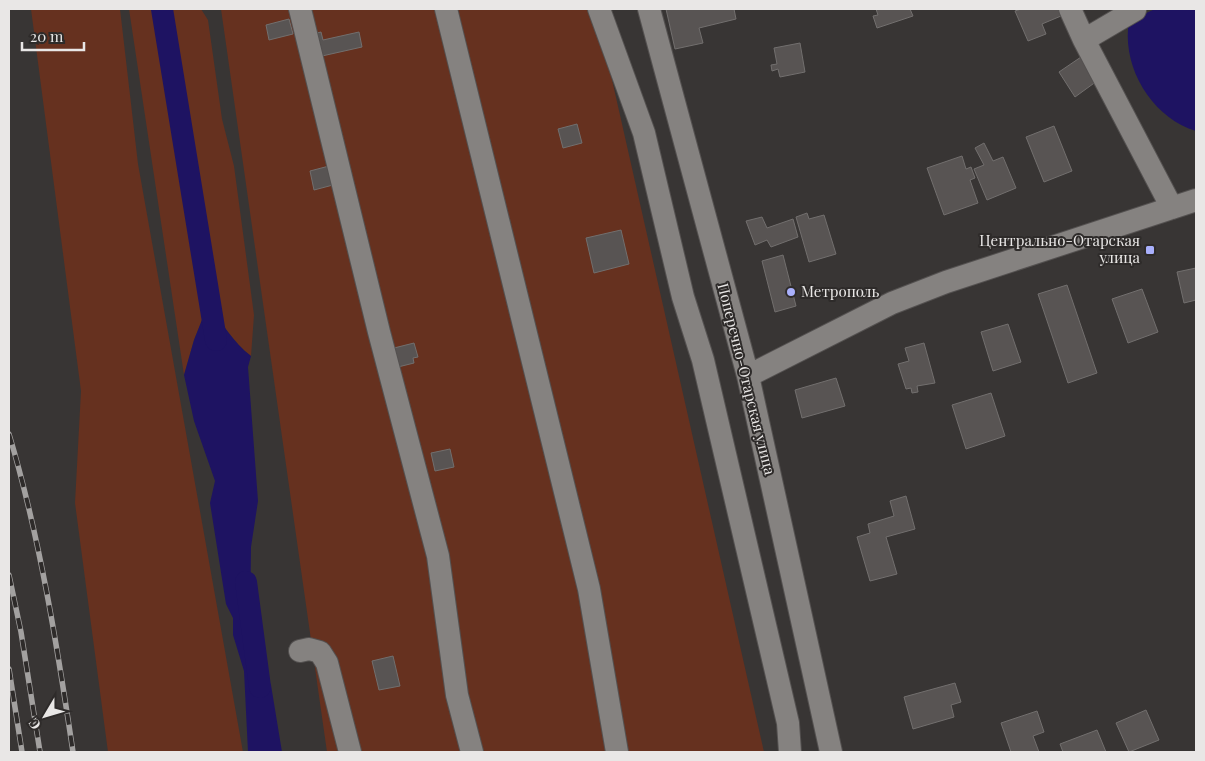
<svg xmlns="http://www.w3.org/2000/svg" width="1205" height="761" font-family="'Playfair Display',serif">
<style>
.green{fill:#66311f}
.water{fill:#1e1362}
.lines{fill:none;stroke-linecap:round;stroke-linejoin:round}
.canal{stroke:#1e1362;stroke-width:22}
.building{fill:#585453;stroke:#726f6e}
.minor-casing{stroke:#545150;stroke-width:24}
.minor{stroke:#858280;stroke-width:22}
.rail-casing{stroke:#a3a1a0;stroke-width:5.5}
.rail{stroke:#2e2b2a;stroke-width:4;stroke-dasharray:11;stroke-linecap:butt}
.poi-dot{fill:#a9b0fc;stroke:#2e2b2a;stroke-width:2}
.labels{text-anchor:middle;stroke-width:4;stroke-linejoin:round;paint-order:stroke}
.poi-label{font-size:15px;fill:#e9e7e6;stroke:#2e2b2a;text-anchor:end}
.street-label{font-size:15px;fill:#e9e7e6;stroke:#2e2b2a}
</style>
<rect width="100%" height="100%" fill="#383534"/>
<path class="green" d="M 31,9 L 120,9 L 138,164 L 243,752 L 108,752 L 75,503 L 81,391 Z
M 129,9 L 201,9 L 208,20 L 222,119 L 234,166 L 254,315 L 251,356 C 233,343 224,323 207,308 L 194,340 L 184,375 Z
M 221,9 L 596,9 L 764,752 L 327,752 Z"/>
<path class="water" d="M 1155,9 L 1196,9 L 1196,131 C 1152,118 1121,67 1129,21 Z
M 207,307 C 224,323 233,343 251,356 L 248,367 L 258,501 L 251,547 L 250,628 L 254,654 L 271,685 L 282,752 L 248,752 L 244,671 L 233,635 L 233,618 L 226,604 L 210,503 L 215,481 L 194,421 L 184,375 L 194,340 Z"/>
<g class="lines">
<path class="canal" d="M 162,9 L 216,340
M 246,582 L 260,687"/>
</g>
<path class="building" d="M 666,9 L 734,9 L 736,19 L 699,28 L 703,43 L 675,49 Z
M 876,9 L 910,9 L 913,16 L 877,28 L 873,16 L 878,15 Z
M 1021,9 L 1058,9 L 1061,16 L 1042,24 L 1046,34 L 1028,41 L 1015,11 Z
M 289,19 L 293,34 L 269,40 L 266,25 Z
M 321,32 L 323,40 L 359,32 L 362,47 L 322,56 L 317,33 Z
M 800,43 L 805,72 L 780,77 L 778,69 L 772,71 L 771,65 L 777,64 L 774,48 Z
M 1081,57 L 1097,81 L 1075,97 L 1059,72 Z
M 577,124 L 582,143 L 563,148 L 558,129 Z
M 1054,126 L 1072,171 L 1044,182 L 1026,137 Z
M 984,143 L 993,161 L 1003,157 L 1016,188 L 987,200 L 974,169 L 984,165 L 975,148 Z
M 962,156 L 966,169 L 971,167 L 975,178 L 970,180 L 978,203 L 944,215 L 927,168 Z
M 329,166 L 333,185 L 314,190 L 310,171 Z
M 807,213 L 809,219 L 824,215 L 836,254 L 809,262 L 796,217 Z
M 762,217 L 767,228 L 793,219 L 798,237 L 771,247 L 767,240 L 755,245 L 746,221 Z
M 621,230 L 629,264 L 594,273 L 586,238 Z
M 783,255 L 796,306 L 775,312 L 762,261 Z
M 1196,268 L 1196,300 L 1184,303 L 1177,272 Z
M 1067,285 L 1097,373 L 1068,383 L 1038,294 Z
M 1142,289 L 1158,332 L 1128,343 L 1112,299 Z
M 1008,324 L 1021,362 L 993,371 L 981,332 Z
M 414,343 L 418,357 L 413,358 L 414,363 L 398,367 L 394,348 Z
M 924,343 L 935,383 L 917,386 L 918,392 L 912,393 L 911,388 L 906,389 L 898,364 L 909,361 L 905,348 Z
M 836,378 L 845,406 L 802,418 L 795,390 Z
M 991,393 L 1005,436 L 966,449 L 952,405 Z
M 450,449 L 454,467 L 435,471 L 431,453 Z
M 906,496 L 915,529 L 886,537 L 897,574 L 870,581 L 857,537 L 870,533 L 868,524 L 894,516 L 890,501 Z
M 393,656 L 400,686 L 379,690 L 372,661 Z
M 955,683 L 961,702 L 951,705 L 954,717 L 913,729 L 904,697 Z
M 1146,710 L 1159,740 L 1129,752 L 1116,723 Z
M 1037,711 L 1044,732 L 1033,736 L 1039,752 L 1011,752 L 1001,723 Z
M 1097,730 L 1106,752 L 1063,752 L 1060,744 Z"/>
<g class="lines">
<g class="minor-casing">
<path id="minor" d="M 300,9 L 379,332 L 438,556 L 457,695 L 472,752
M 446,9 L 589,589 L 617,752
M 599,9 L 644,133 L 683,297 L 703,360 L 788,723 L 790,752
M 649,9 L 748,376 L 831,752
M 1070,9 L 1084,40
M 1135,10 L 1084,40 L 1172,208
M 748,376 L 892,303 L 946,282 L 1196,200
M 300,651 L 309,649 L 320,652 L 327,663 L 350,752"/>
</g>
<use href="#minor" class="minor"/>
<g class="rail-casing">
<path id="rail" d="M 9,434 C 40,538 57,645 73,752
M 9,575 L 21,632 L 40,752
M 9,669 L 22,752"/>
</g>
<use href="#rail" class="rail"/>
</g>
<g class="poi-dot">
<rect x="1145" y="245" width="10" height="10" rx="2.5"/>
<circle cx="791" cy="292" r="5"/>
</g>
<g class="labels">
<g class="poi-label">
<text x="1140" y="246">Центрально-Отарская<tspan x="1140" dy="17">улица</tspan></text>
<text x="801" y="297" text-anchor="start">Метрополь</text>
</g>
<g class="street-label">
<text transform="translate(746 379) rotate(76)" y="5">Поперечно-Отарская улица</text>
</g>
</g>
<rect width="1205" height="761" fill="none" stroke="#e9e7e6" stroke-width="20"/>
<g transform="translate(45 716) rotate(232)" stroke="#2e2b2a" stroke-width="4" paint-order="stroke">
<path d="M0-4L9 19L0 12L-9 19Z" fill="#e9e7e6"/>
<text y="-8" font-size="14" font-weight="bold" text-anchor="middle" fill="#e9e7e6">С</text>
</g>
<path d="M22 42v8h62v-8" fill="none" stroke="#e9e7e6" stroke-width="2.5"/>
<text x="30" y="42" font-size="15" fill="#e9e7e6" stroke="#2e2b2a" stroke-width="4" paint-order="stroke">20 m</text>
</svg>
